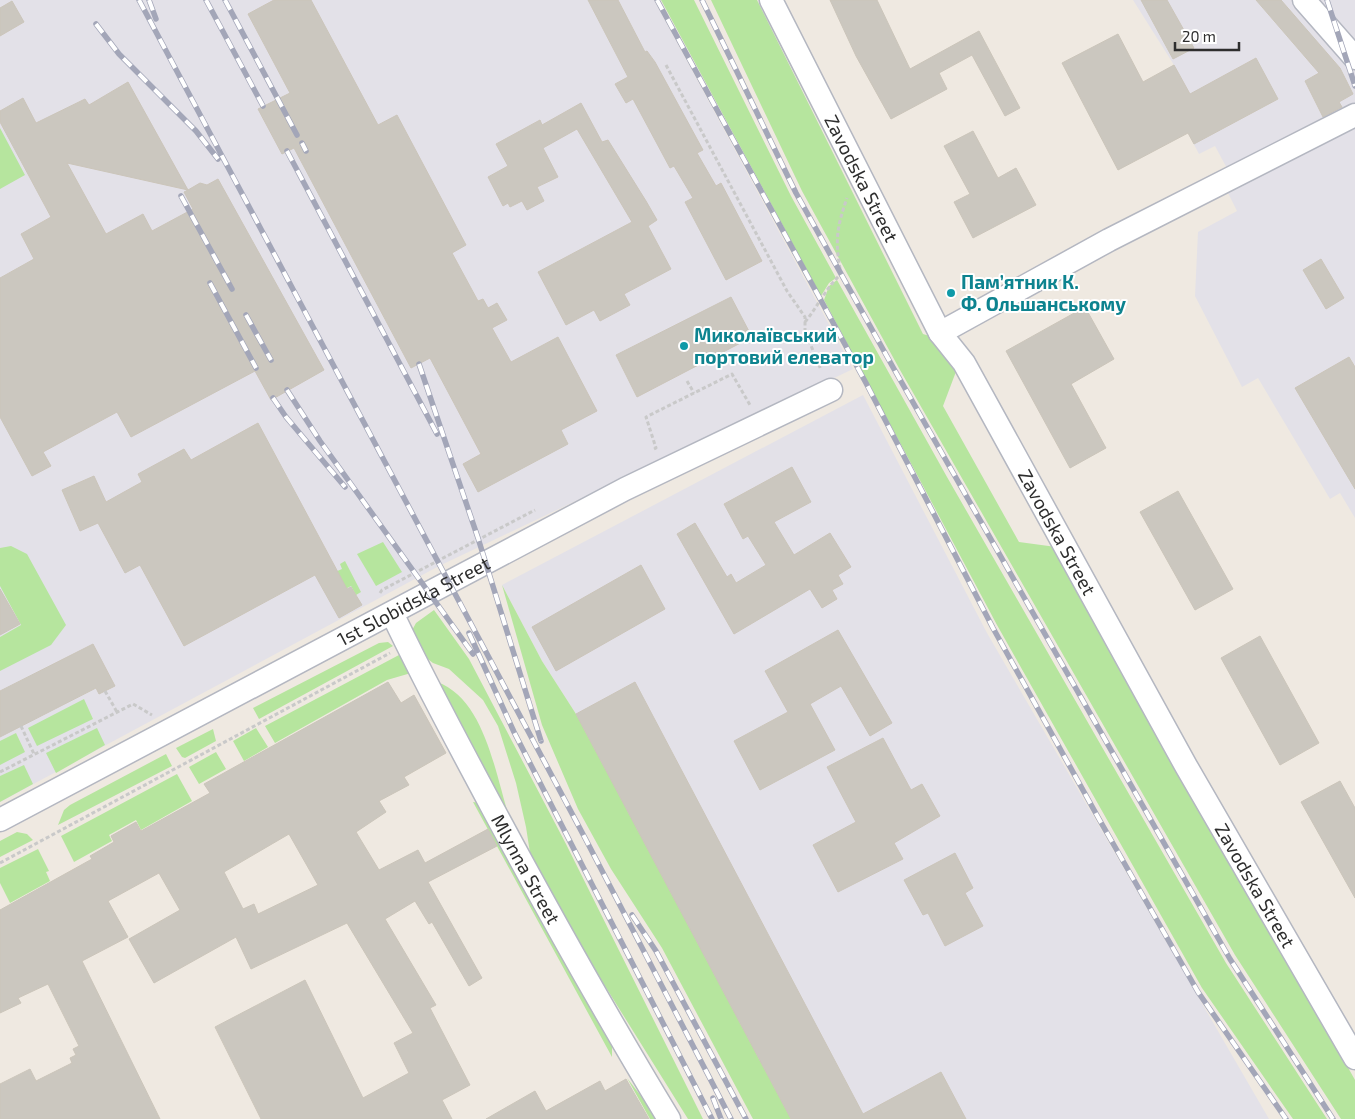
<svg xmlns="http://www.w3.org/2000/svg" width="1355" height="1119" font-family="'Exo 2',sans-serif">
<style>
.industrial{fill:#e3e1e8}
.green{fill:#b6e59e}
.building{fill:#cbc7bf;stroke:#cbc5ba;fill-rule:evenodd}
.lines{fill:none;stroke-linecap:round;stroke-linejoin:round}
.minor-casing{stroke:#b4b7c1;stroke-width:25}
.path{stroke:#c9c9c9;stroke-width:3;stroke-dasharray:4 2.5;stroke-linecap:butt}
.minor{stroke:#fff;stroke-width:22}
.rail-casing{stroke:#a3a6b8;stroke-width:5.5}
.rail{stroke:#fff;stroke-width:4;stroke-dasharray:11;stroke-linecap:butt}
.culture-dot{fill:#0f9aa8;stroke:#fff;stroke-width:2}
.labels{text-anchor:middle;stroke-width:4;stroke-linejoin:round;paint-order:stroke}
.street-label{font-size:19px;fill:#2e2e2e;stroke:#fff}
.culture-label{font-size:19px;font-weight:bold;fill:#0d838f;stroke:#fff;text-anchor:start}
</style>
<rect width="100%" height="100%" fill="#efe9e1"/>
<path class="industrial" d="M 0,0 L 654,0 L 853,369 L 439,566 L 0,802 Z
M 1133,0 L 1355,0 L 1355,518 L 1340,493 L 1330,499 L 1258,378 L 1242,387 L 1195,296 L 1198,232 L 1237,211 L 1228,193 L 1237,187 L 1215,146 L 1199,154 L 1171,101 L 1175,99 L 1160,72 L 1174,65 Z
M 863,395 L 987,633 L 1269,1119 L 791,1119 L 576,714 L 542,661 L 502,585 Z"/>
<path class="green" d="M 661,0 L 694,0 L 791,196 L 836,278 L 829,283 L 821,296 Z
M 711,0 L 757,0 L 923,334 L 939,339 L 957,369 L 943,406 L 1019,542 L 1056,547 L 1355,1080 L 1355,1119 L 1341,1119 L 1235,955 L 900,370 L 802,191 Z
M 0,128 L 25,175 L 0,189 Z
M 837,280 L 947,477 L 1226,963 L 1327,1119 L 1293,1119 L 1202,988 L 997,625 L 824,300 L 829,286 Z
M 383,542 L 402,572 L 376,586 L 357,554 Z
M 11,546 L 27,554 L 66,625 L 51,645 L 0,671 L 0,637 L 21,625 L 0,586 L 0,548 Z
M 345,561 L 361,592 L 356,595 L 351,586 L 329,598 L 321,578 L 342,569 L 340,564 Z
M 502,585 L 542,661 L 576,714 L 791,1119 L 753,1119 L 662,948 L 611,869 L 578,809 L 542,725 Z
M 434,610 L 469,659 L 566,844 L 703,1119 L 688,1119 L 590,962 L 538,873 L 530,853 L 526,827 L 516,783 L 498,726 L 483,700 L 449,669 L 433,663 L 420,653 L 410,634 L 416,623 Z
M 388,642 L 393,646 L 259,719 L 253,708 L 379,643 Z
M 399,655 L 411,673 L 387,680 L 275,743 L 265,726 Z
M 437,682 C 485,699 495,774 509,816 Z
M 84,699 L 93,719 L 37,746 L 28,728 Z
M 97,728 L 105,745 L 56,773 L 46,753 Z
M 256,728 L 268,747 L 244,761 L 233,741 Z
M 213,729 L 216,741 L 185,758 L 182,757 L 176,748 Z
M 16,733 L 25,752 L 0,765 L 0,741 Z
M 216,752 L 226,769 L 199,784 L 189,767 Z
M 166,754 L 172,766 L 58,825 L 64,810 L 70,805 Z
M 24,765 L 33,784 L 0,802 L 0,776 Z
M 177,774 L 192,801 L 141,830 L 136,820 L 109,835 L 112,841 L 74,862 L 61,836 Z
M 473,802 L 480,803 L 612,1040 L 612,1057 Z
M 17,832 L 27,834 L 33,840 L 0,857 L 0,841 Z
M 38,849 L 49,871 L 46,872 L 50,881 L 10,903 L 0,883 L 0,868 Z
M 627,1078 L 659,1119 L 650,1119 Z"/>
<path class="building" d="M 274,0 L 311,0 L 378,125 L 397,115 L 466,245 L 452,253 L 478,301 L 483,299 L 488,308 L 497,303 L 507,320 L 492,328 L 511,362 L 558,337 L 597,411 L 561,430 L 568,444 L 478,492 L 463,464 L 481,454 L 430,358 L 411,368 L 294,148 L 282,154 L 258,109 L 290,93 L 248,14 Z
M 588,0 L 618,0 L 645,52 L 647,51 L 655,62 L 703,150 L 697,153 L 716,186 L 721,183 L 762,261 L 726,280 L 685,202 L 693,198 L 674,166 L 670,168 L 633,99 L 626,103 L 615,84 L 628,77 Z
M 830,0 L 877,0 L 910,69 L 979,31 L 1020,108 L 1005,116 L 972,55 L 939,73 L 947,89 L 891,119 L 856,56 Z
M 1141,0 L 1167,0 L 1194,48 L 1173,59 Z
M 1256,0 L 1281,0 L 1340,68 L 1353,94 L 1339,102 L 1342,107 L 1323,117 L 1305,81 L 1319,73 Z
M 12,1 L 24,22 L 0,36 L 0,8 Z
M 1118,34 L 1143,82 L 1174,65 L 1190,94 L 1256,58 L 1278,99 L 1194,144 L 1188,133 L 1118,170 L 1062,63 Z
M 128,82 L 188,190 L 200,183 L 207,185 L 218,179 L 324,370 L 271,400 L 255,371 L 131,437 L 117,412 L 43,452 L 51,466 L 32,476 L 0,417 L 0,278 L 34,259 L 21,234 L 51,217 L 0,122 L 0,111 L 23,98 L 36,123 L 85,99 L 89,105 ZM 67,163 L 188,190 L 184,192 L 193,209 L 152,231 L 143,214 L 106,234 Z
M 581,103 L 602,142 L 608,140 L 646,201 L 657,220 L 648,226 L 671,269 L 624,294 L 630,305 L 600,321 L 594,310 L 566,325 L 538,272 L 632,222 L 577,129 L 543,148 L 558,177 L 537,187 L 544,201 L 527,210 L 522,201 L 510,207 L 508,203 L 503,206 L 488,177 L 508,166 L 496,144 L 540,120 L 542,125 Z
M 973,131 L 998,178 L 1016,168 L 1036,205 L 973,238 L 954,202 L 970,194 L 944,146 Z
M 1321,259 L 1344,298 L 1326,309 L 1303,270 Z
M 731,297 L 752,337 L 637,397 L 616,355 Z
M 1085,307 L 1114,359 L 1071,384 L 1106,448 L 1070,468 L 1006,351 Z
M 1349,357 L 1355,367 L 1355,489 L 1295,388 Z
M 258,423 L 347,589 L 351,587 L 362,605 L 339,618 L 315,575 L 184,646 L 140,565 L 125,573 L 98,523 L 80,531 L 62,490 L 94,476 L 106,502 L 142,482 L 138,474 L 184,449 L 191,460 Z
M 792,467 L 811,502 L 774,522 L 794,555 L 830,533 L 851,567 L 838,575 L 843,584 L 832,590 L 837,599 L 822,608 L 810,589 L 734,634 L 677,534 L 695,523 L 727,577 L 731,574 L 736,583 L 766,565 L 748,536 L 743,539 L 724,504 Z
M 1178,491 L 1233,589 L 1195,610 L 1140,512 Z
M 641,565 L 665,609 L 556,671 L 532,627 Z
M 0,589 L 20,624 L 0,635 Z
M 838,630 L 892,723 L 870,736 L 841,686 L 810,704 L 835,750 L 760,790 L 734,741 L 788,712 L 765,671 Z
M 1260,636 L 1319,743 L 1280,765 L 1221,658 Z
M 93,644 L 115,686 L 99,694 L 96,688 L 0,737 L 0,691 Z
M 388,682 L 401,703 L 414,695 L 446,753 L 404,777 L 409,785 L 379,801 L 386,812 L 356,832 L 379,870 L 418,850 L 425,863 L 488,829 L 497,846 L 428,882 L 482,978 L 469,986 L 432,922 L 429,924 L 415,901 L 385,919 L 436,1005 L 430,1008 L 470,1085 L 442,1100 L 452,1119 L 261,1119 L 215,1027 L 305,980 L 363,1098 L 409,1073 L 394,1043 L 413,1033 L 347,923 L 251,969 L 236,937 L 154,983 L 129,939 L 180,910 L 159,873 L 108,901 L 128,937 L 82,961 L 160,1119 L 0,1119 L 0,1084 L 30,1069 L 36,1081 L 72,1063 L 70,1058 L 76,1055 L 73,1049 L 79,1046 L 48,984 L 18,998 L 21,1003 L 0,1013 L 0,910 L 92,859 L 90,856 L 114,842 L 111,836 L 136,822 L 141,831 L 210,793 L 204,784 ZM 289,834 L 318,885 L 258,914 L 254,904 L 243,909 L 224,872 Z
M 635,682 L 863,1114 L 941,1072 L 966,1119 L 791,1119 L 576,714 Z
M 883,738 L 911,790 L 922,784 L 940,816 L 894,843 L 903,859 L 838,892 L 813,845 L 856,822 L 827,767 Z
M 1340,781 L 1355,808 L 1355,898 L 1301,802 Z
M 955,853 L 973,888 L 965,893 L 983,926 L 945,946 L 928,913 L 923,915 L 904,880 Z
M 626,1079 L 649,1119 L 486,1119 L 535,1091 L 546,1111 L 600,1081 L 605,1091 Z"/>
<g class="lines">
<g class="minor-casing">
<g id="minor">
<path id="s1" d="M 771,0 L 940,333 L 964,363 L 1186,766 L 1355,1058"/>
<path d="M 1304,0 L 1355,58"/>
<path d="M 940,333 L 1109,240 L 1355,115"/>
<path id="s2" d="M 392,613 C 423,679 458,743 492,807 C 549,913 607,1017 669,1119"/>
<path id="s3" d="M 0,820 L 625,489 L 831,390"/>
</g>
</g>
<path class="path" d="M 666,65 L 787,291 L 805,317 L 805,331 L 821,370
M 805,322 C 818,306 826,288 841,274 C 835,243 836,229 847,198
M 687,381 L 694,393
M 654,449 L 656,448 L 646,417 L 732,374 L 750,405
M 380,593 L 382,590 L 535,510
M 105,691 L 117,712
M 21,726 L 34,754
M 0,772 L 133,704 L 152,715
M 0,863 L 390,653"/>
<use href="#minor" class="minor"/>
<g class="rail-casing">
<path id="rail" d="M 139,0 L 585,838 L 731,1119
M 149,0 L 156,19
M 206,0 L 263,106
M 225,0 L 297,135
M 657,0 L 866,383 L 993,628 L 1099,819 L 1198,992 L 1286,1119
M 702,0 L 796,193 L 894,369 L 1230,959 L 1333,1119
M 1327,0 L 1355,86
M 96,24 L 119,54 L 196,131 L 218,159
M 302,143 L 306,151
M 287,151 L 437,434
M 181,196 L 232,289
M 210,283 L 256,368
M 246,315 L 271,360
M 419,364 L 478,538 L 541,741
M 287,390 L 320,441 L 473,654
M 273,398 L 286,417 L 345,487
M 469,633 L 514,732 L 712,1119
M 632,915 L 656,951 L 746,1119
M 713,1098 L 721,1119"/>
</g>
<use href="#rail" class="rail"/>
</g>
<g class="culture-dot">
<circle cx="951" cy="293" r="5"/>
<circle cx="684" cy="346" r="5"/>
</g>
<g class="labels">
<g class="street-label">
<text dy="7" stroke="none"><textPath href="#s1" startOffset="200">Zavodska Street</textPath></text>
<text dy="7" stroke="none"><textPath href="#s1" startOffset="605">Zavodska Street</textPath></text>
<text dy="7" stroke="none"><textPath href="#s3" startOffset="468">1st Slobidska Street</textPath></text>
<text dy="7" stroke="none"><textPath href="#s2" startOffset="289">Mlynna Street</textPath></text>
<text dy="7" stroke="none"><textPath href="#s1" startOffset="1010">Zavodska Street</textPath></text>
</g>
<g class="culture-label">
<text x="961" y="289">Пам’ятник К.<tspan x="961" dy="22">Ф. Ольшанському</tspan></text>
<text x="694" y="342">Миколаївський<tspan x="694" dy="22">портовий елеватор</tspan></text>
</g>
</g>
<path d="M1175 42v8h64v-8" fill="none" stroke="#2e2e2e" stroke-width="2.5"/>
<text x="1182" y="42" font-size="15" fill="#2e2e2e" stroke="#ffffff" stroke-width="4" paint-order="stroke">20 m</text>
</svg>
